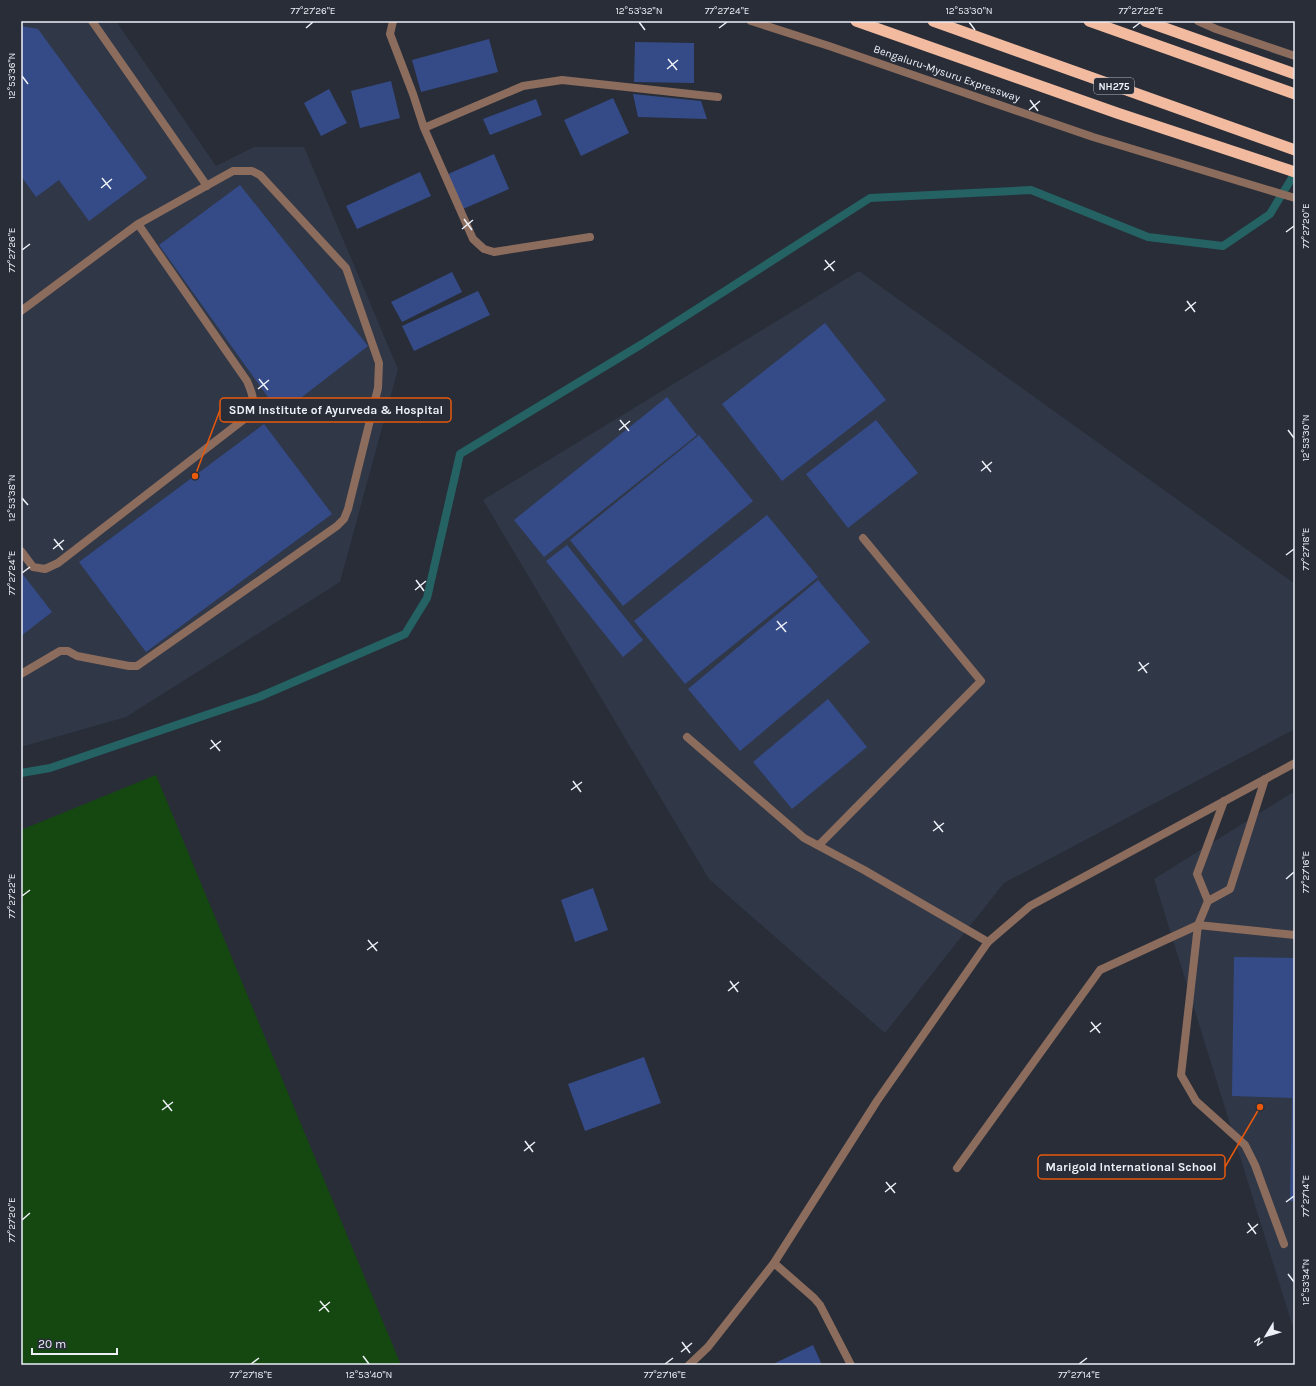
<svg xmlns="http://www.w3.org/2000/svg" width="1316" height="1386" font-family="Karla,sans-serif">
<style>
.built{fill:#303747}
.green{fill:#154810}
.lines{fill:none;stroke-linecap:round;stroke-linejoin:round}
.stream{stroke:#246264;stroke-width:8}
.building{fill:#354b88}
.service{stroke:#8c6c5c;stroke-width:8}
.minor{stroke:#8c6c5c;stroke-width:8}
.tertiary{stroke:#8c6c5c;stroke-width:8}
.trunk{stroke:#f2ba9e;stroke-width:11}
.ticks{fill:none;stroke:#edf0f7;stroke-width:1.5}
.labels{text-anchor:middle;stroke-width:3.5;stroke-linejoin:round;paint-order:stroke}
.shield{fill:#282d38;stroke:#b2b6be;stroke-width:1}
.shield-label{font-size:10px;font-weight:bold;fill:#edf0f7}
.street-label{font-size:11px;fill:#edf0f7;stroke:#282d38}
.leader{fill:none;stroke:#e8590c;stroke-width:1.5}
.callout-dot{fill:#e8590c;stroke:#282d38;stroke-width:1.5}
.callout{fill:#282d38;stroke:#e8590c;stroke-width:1.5}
.callout-label{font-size:12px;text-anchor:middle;font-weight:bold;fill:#edf0f7}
.neatline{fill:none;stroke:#edf0f7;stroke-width:1.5}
.ticks-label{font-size:10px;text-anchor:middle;fill:#edf0f7}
</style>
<rect width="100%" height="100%" fill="#282d38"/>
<path class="built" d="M 21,21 L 116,21 L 216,166 L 254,147 L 304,147 L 398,369 L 340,582 L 126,717 L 21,747 Z
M 859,271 L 1295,584 L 1295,729 L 1004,883 L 885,1033 L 709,879 L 483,500 Z
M 1295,791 L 1295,1334 L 1154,879 Z"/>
<path class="green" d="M 156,775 L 401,1365 L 21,1365 L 21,830 Z"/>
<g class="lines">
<path class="stream" d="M 21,773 L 50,768 L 259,697 L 405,634 L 427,598 L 460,454 L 642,344 L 870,198 L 1031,190 L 1148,237 L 1223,246 L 1270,214 L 1295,173"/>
</g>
<path class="building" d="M 21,26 L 38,29 L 147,178 L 89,221 L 59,180 L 36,197 L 21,176 Z
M 489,39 L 498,72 L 421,92 L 412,60 Z
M 635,42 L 694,43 L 694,83 L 634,82 Z
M 391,81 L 400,118 L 360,128 L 351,91 Z
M 329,89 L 347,123 L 321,136 L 304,103 Z
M 633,94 L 701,101 L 707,119 L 638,117 Z
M 613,98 L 629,133 L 581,156 L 564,120 Z
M 536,99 L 542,115 L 490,135 L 483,119 Z
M 494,154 L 509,189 L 463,209 L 448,174 Z
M 420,172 L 431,196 L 357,229 L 346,206 Z
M 240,185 L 368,346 L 280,414 L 159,245 Z
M 452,272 L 462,292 L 402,322 L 391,302 Z
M 478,291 L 490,315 L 414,351 L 402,326 Z
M 825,323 L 886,400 L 782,481 L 722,404 Z
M 667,397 L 697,435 L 544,557 L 514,520 Z
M 876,420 L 918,473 L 848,528 L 806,474 Z
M 264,424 L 332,514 L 146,652 L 79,562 Z
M 699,435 L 753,501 L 623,606 L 570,540 Z
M 767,515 L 818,577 L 685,684 L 634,621 Z
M 567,545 L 643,640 L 623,657 L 546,561 Z
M 21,572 L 52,612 L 21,636 Z
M 818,580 L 870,642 L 740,751 L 688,689 Z
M 828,699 L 867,747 L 792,809 L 753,762 Z
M 593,888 L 608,930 L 575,942 L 561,900 Z
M 1234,957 L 1295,958 L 1295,1201 L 1290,1201 L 1292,1098 L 1232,1096 Z
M 644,1057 L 661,1103 L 585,1131 L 568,1084 Z
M 813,1345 L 822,1365 L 771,1365 Z"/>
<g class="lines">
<path class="service" d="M 92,21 L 207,186
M 21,311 L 138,224 L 233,171 L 252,171 L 260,175 L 346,268 L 379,363 L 378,388 L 348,509 L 344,519 L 337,526 L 137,666 L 129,666 L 77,656 L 68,651 L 60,651 L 21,674
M 21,551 L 33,567 L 45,569 L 58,563 L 243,420 C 256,403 255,400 247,381 L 138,224
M 687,737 L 804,838 L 864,870 L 988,942
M 1265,779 L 1230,889 L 1208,901 L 1198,925 L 1181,1075 L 1196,1101 L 1245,1145 L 1255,1165 L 1284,1244
M 819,845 L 981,681 L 863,538
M 1208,901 L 1197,874 L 1224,801
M 957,1168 L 1100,970 L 1198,925 L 1295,935
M 774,1263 L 814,1298 L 820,1305 L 851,1365"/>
<path class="minor" d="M 393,21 L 390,34 L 413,94 L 424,128 L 473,239 L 484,249 L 494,252 L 590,237
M 424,128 L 523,86 L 562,80 L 718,97"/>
<path class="tertiary" d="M 751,21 L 829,46 L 1093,137 L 1295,198
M 1198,21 L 1216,29 L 1295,56
M 689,1365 L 708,1347 L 774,1263 L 877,1101 L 988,942 L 1030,906 L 1295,763"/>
<path class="trunk" d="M 856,21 L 1117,113 L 1295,172
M 933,21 L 1295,150
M 1089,21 L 1295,94
M 1145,21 L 1295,74"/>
</g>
<path class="ticks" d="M 639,22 L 645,30M 969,22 L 975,30M 306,28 L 313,22M 719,28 L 727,22M 1133,28 L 1141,22M 668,59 L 677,70M 667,69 L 678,60M 22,76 L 28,84M 1030,100 L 1038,111M 1029,110 L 1040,101M 102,178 L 111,189M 101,188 L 112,179M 464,219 L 472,230M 462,229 L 473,220M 1286,232 L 1294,226M 22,250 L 30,244M 825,260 L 834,271M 824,270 L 835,261M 1187,301 L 1195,312M 1185,311 L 1196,302M 259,379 L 268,390M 258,389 L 269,380M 620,420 L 629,431M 619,430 L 630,421M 1288,430 L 1294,438M 982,461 L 991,472M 981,471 L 992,462M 22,498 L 28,505M 54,539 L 63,550M 53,549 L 64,540M 1286,555 L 1294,549M 22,573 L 30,567M 416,580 L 424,591M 415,590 L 426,581M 777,621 L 786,632M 776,630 L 787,622M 1139,662 L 1147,673M 1138,671 L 1149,663M 211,740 L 220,751M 210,749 L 221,741M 573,781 L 581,792M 571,790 L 582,782M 934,821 L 943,832M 933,831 L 944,823M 1286,879 L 1294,872M 22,896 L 30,890M 368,940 L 377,951M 367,950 L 378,942M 730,981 L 738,992M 728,991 L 739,982M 1091,1022 L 1100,1033M 1090,1032 L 1101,1023M 163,1100 L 172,1111M 162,1110 L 173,1102M 525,1141 L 533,1152M 524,1151 L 535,1142M 886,1182 L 895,1193M 885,1192 L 896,1183M 1286,1202 L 1294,1196M 22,1220 L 30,1213M 1248,1223 L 1256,1234M 1247,1233 L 1258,1224M 1288,1274 L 1294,1282M 320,1301 L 329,1312M 319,1311 L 330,1302M 682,1342 L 690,1353M 681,1352 L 692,1343M 363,1356 L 369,1364M 251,1364 L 259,1358M 665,1364 L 673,1358M 1079,1364 L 1087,1358"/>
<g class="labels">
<rect class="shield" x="1094" y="78" width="40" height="16" rx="3"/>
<g class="shield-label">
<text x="1114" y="90">NH275</text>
</g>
<g class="street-label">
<text transform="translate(947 73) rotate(19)" y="4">Bengaluru-Mysuru Expressway</text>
</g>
</g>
<path class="leader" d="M195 476L220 410M1260 1107L1225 1167"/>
<g class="callout-dot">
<circle cx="195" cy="476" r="4"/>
<circle cx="1260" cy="1107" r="4"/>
</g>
<g class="callout">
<rect x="220" y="398" width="231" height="24" rx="4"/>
<rect x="1038" y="1155" width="187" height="24" rx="4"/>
</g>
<g class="callout-label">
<text x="336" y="414">SDM Institute of Ayurveda &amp; Hospital</text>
<text x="1131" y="1171">Marigold International School</text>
</g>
<rect width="1316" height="1386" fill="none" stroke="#282d38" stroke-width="44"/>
<g transform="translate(1266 1336) rotate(232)" stroke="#282d38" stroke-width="3" paint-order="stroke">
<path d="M0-3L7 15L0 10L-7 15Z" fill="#edf0f7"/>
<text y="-6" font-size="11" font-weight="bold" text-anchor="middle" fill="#edf0f7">N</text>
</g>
<path d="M32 1348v6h85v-6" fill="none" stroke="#edf0f7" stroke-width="2"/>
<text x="38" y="1348" font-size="12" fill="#edf0f7" stroke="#282d38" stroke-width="3" paint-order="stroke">20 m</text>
<rect x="22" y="22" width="1272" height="1342" class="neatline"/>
<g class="ticks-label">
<text x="313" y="14">77°27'26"E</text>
<text x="639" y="14">12°53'32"N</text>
<text x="727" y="14">77°27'24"E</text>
<text x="969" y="14">12°53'30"N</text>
<text x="1141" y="14">77°27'22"E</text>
<text transform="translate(11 76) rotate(-90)" y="4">12°53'36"N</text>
<text transform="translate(1305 226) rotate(-90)" y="4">77°27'20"E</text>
<text transform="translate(11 250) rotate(-90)" y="4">77°27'26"E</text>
<text transform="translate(1305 438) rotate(-90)" y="4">12°53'30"N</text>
<text transform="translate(11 498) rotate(-90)" y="4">12°53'38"N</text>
<text transform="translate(1305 549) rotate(-90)" y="4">77°27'18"E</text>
<text transform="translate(11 573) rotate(-90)" y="4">77°27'24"E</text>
<text transform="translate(1305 872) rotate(-90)" y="4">77°27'16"E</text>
<text transform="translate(11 896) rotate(-90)" y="4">77°27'22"E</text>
<text transform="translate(1305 1196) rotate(-90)" y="4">77°27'14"E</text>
<text transform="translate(11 1220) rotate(-90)" y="4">77°27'20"E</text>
<text transform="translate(1305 1282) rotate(-90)" y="4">12°53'34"N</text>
<text x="251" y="1378">77°27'18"E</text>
<text x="369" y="1378">12°53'40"N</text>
<text x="665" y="1378">77°27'16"E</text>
<text x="1079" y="1378">77°27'14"E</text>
</g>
</svg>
